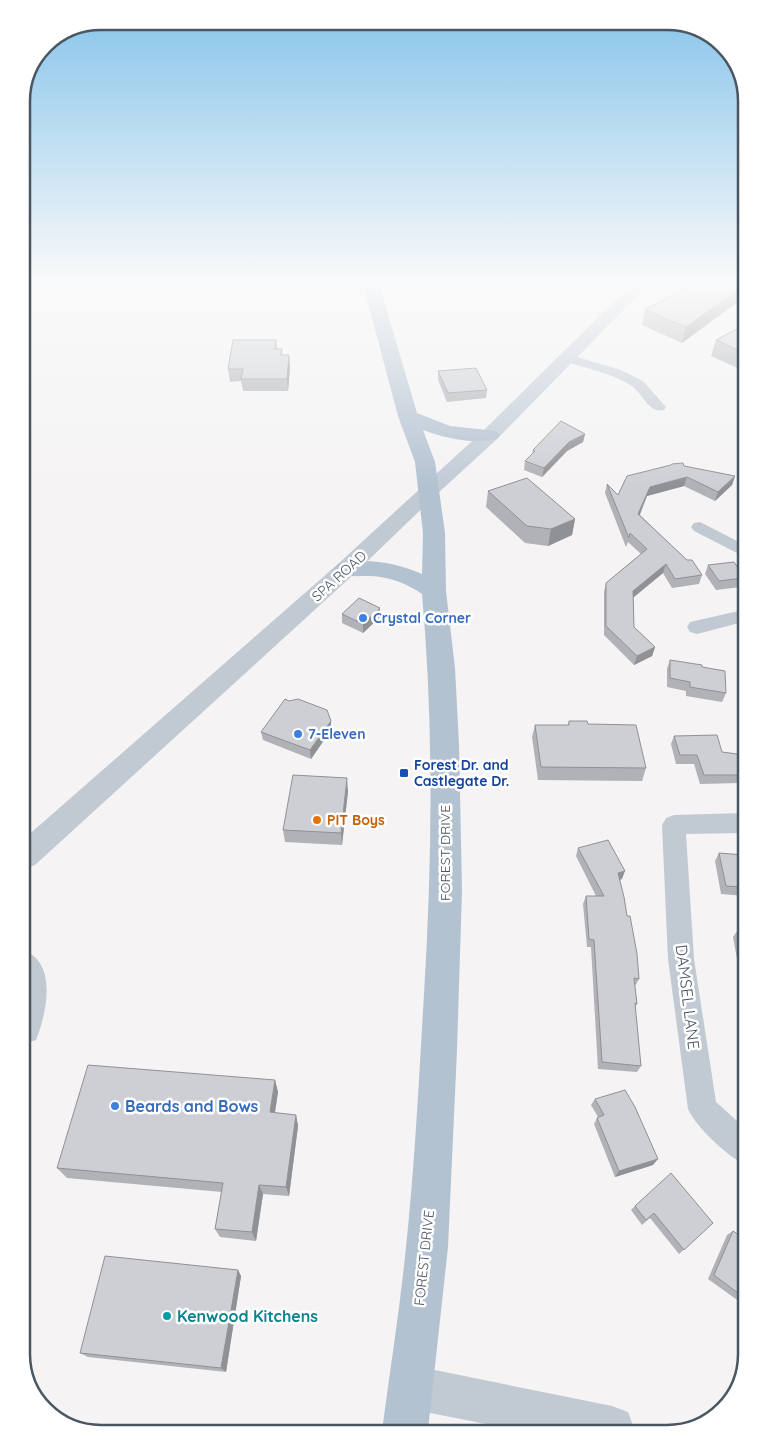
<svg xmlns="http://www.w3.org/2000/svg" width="768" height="1455" font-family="Quicksand,sans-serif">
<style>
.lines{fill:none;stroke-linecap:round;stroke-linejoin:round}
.minor{fill:#c1cad2;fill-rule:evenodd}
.tertiary{fill:#c1cad2;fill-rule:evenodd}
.secondary{fill:#c1cbd6;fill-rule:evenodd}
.primary{fill:#b3c2d1;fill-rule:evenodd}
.wall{fill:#b0b2b7}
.shaded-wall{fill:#909195}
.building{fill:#cdcfd5;stroke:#909195}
.shop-dot{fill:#3f7fe0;stroke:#fff;stroke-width:2}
.transit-dot{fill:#1a4fb4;stroke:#fff;stroke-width:2}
.food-dot{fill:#e8710a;stroke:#fff;stroke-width:2}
.culture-dot{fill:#0f9aa8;stroke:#fff;stroke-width:2}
.labels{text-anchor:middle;stroke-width:5;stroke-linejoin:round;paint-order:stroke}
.street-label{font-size:14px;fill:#4a5661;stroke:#fff}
.shop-label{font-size:14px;font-weight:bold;fill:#366cbe;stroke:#fff;text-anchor:start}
.transit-label{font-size:14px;font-weight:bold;fill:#164399;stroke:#fff;text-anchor:start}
.food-label{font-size:14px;font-weight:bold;fill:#c56008;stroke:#fff;text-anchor:start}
.near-street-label{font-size:16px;fill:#4a5661;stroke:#fff}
.near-shop-label{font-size:16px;font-weight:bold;fill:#366cbe;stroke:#fff;text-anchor:start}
.near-culture-label{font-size:16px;font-weight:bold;fill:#0d838f;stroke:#fff;text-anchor:start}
.rim{fill:none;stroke:#4a5661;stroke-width:2.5}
</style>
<rect width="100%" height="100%" fill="#f5f3f3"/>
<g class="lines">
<path class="minor" d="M 567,354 L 621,370 L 643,381 L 666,407 L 664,410 C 649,414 643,394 632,386 C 612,373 585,368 562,361 L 560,358 Z
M 700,522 L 743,544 L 743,556 L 694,531 L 691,527 L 694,523 Z
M 743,610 L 743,622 L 697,634 L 690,632 L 687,627 L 690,622 Z
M 744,813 L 744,833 L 686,834 L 694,959 L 716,1102 L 746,1129 L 746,1165 C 728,1157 696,1127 688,1109 L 668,959 L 662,825 L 666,818 L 674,815 Z
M 25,951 C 58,964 46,1015 36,1040 L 26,1043 Z"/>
<path class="tertiary" d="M 430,484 L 437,486 L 440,490 L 437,494 L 354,574 L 35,865 L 25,869 L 25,838 L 338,564 L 423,486 Z
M 410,1365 L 612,1406 L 628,1412 L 634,1428 L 511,1429 L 410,1409 L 395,1402 L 388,1387 L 395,1372 Z"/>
<path class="secondary" d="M 632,284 L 649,284 L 497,439 L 437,494 L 430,496 L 423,494 L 419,490 L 423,486 L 483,431 Z"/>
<path class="primary" d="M 363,284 L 379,284 L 417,413 L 450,426 L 497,431 L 500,435 L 497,439 C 473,445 445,438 423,430 L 435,462 L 445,533 L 446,591 L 455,668 L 459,744 L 462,890 L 457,1050 L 448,1247 L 428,1430 L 382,1431 C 390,1370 400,1308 406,1247 C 415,1163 419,1078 424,994 C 432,861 434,728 422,594 C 406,583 390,577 370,576 C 359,576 348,577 338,574 L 334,569 L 338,564 C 365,557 397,563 422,574 L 423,533 L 415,462 L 398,416 Z"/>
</g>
<path class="wall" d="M 742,284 L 682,343 L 642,325 L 645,310 Z
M 742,326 L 742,370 L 711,356 L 716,340 Z
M 276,340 L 277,349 L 283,355 L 290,367 L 288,391 L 243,391 L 241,381 L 230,382 L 228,369 Z
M 438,371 L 487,390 L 486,398 L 447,402 L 438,380 Z
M 585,434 L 583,442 L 567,451 L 542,477 L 524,470 L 525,461 L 532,454 L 533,450 Z
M 684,466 L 735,476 L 732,485 L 715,501 L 684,486 L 647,496 L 640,515 L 702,575 L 699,584 L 672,588 L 663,573 L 633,598 L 634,627 L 655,647 L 652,656 L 634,665 L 604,635 L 604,592 L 606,583 L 641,554 L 628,542 L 626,547 L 605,493 L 607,484 L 618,495 Z
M 488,491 L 575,519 L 572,535 L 548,546 L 525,543 L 486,507 Z
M 708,565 L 743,575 L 743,583 L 741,587 L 716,590 L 705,574 Z
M 342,614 L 380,617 L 363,633 L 342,623 Z
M 743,629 L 743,641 L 740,636 Z
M 670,660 L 702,667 L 726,693 L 722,702 L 686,696 L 686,691 L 667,687 L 667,669 Z
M 331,721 L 331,730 L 311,759 L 263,740 L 261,732 Z
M 569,721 L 588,724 L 646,768 L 642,781 L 538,780 L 532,737 L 535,725 L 568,725 Z
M 674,736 L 722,752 L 737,754 L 744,754 L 744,787 L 740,787 L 739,783 L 700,784 L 694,764 L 676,764 L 671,744 Z
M 348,791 L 342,845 L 285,842 L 283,830 Z
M 578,848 L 622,879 L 620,880 L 639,979 L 635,986 L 637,1004 L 635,1007 L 641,1066 L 637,1072 L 598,1069 L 591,947 L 587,947 L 583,904 L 586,896 L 596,896 L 576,856 Z
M 719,853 L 744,855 L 745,896 L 721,894 L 715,861 Z
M 738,930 L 745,930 L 745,990 L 740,975 L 733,937 Z
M 275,1080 L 278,1092 L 275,1113 L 296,1115 L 298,1126 L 289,1196 L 263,1194 L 256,1241 L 220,1237 L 215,1229 L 222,1192 L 67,1178 L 57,1168 Z
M 595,1099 L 653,1165 L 615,1177 L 594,1124 L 597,1118 L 598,1117 L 591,1105 Z
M 635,1206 L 713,1223 L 679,1254 L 650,1218 L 642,1225 L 631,1210 Z
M 733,1231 L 746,1240 L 747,1307 L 708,1279 L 727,1235 Z
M 238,1270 L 241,1276 L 226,1372 L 88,1357 L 80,1353 Z"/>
<path class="shaded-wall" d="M 742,287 L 742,299 L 682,343 L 686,327 Z
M 289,355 L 290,367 L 288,391 L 287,379 Z
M 585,434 L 583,442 L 567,451 L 542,477 L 544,468 L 569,442 Z
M 735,476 L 732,485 L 715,501 L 718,492 Z
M 687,477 L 684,486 L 647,496 L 636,523 L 638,514 L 650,487 Z
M 575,519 L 572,535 L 548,546 L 551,529 Z
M 666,564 L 663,573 L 630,600 L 633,591 Z
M 380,608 L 380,617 L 363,633 L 363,624 Z
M 655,647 L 652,656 L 634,665 L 637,656 Z
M 331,721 L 331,730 L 311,759 L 310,750 Z
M 347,778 L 348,791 L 342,845 L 341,833 Z
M 625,871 L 622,879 L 614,881 L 618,873 Z
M 275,1080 L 278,1092 L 273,1124 L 270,1112 Z
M 296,1115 L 298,1126 L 289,1196 L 286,1187 Z
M 658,1159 L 653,1165 L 615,1177 L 619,1171 Z
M 259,1185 L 263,1194 L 256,1241 L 252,1232 Z
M 238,1270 L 241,1276 L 226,1372 L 221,1368 Z"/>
<path class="building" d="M 692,284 L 742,284 L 742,287 L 686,327 L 645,310 Z
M 742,326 L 742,352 L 716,340 Z
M 233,340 L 276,340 L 275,349 L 282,349 L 281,355 L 289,355 L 287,379 L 241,379 L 243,369 L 228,369 Z
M 476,368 L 487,390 L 448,393 L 438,371 Z
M 561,421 L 585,434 L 569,442 L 544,468 L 525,461 L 535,451 L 533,450 Z
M 683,463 L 684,466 L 735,476 L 718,492 L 687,477 L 650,487 L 638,514 L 687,560 L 692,560 L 702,575 L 675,579 L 666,564 L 633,591 L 634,627 L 655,647 L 637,656 L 606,626 L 606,583 L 647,549 L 630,533 L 629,538 L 607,484 L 618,495 L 627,476 L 671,465 L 672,464 Z
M 527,478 L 575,519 L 551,529 L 527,526 L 488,491 Z
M 734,562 L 743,575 L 743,578 L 719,581 L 708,565 Z
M 359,598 L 380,608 L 363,624 L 342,614 Z
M 670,660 L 702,665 L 702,667 L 725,671 L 726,693 L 690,687 L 690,682 L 670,678 Z
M 285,699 L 289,701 L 298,699 L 327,710 L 331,721 L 310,750 L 261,732 Z
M 569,721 L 587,721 L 588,724 L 636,725 L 646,768 L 541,767 L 535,725 L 569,725 Z
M 717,735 L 722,752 L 737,754 L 744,754 L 744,777 L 743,775 L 704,775 L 697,755 L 680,755 L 674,736 Z
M 293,775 L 347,778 L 341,833 L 283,830 Z
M 608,840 L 625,871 L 618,873 L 624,897 L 627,916 L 630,916 L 637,954 L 639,979 L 634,978 L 637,1004 L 635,1003 L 641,1066 L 602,1062 L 594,940 L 589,939 L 586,896 L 604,896 L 578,848 Z
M 719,853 L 744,855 L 744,887 L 726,886 Z
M 738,930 L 745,930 L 745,967 Z
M 88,1065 L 275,1080 L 270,1112 L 296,1115 L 286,1187 L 259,1185 L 252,1232 L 215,1229 L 223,1183 L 57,1168 Z
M 625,1090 L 635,1107 L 658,1159 L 619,1171 L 597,1118 L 604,1115 L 595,1099 Z
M 671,1173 L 713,1223 L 684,1250 L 654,1213 L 646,1220 L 635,1206 Z
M 733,1231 L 746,1240 L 746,1299 L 714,1275 Z
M 105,1256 L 238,1270 L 221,1368 L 80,1353 Z"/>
<linearGradient id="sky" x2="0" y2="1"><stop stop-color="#85c3ea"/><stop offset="0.58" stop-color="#fafafa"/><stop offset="1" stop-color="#fafafa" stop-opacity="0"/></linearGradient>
<rect width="768" height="487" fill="url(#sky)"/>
<g class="shop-dot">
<circle cx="363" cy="618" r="5"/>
<circle cx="298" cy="734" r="5"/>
<circle cx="115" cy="1106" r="5"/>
</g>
<rect class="transit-dot" x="399" y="768" width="10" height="10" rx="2.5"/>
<circle class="food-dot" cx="317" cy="820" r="5"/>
<circle class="culture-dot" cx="167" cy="1316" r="5"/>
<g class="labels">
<g class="street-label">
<text transform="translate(339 576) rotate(-42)" y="5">SPA ROAD</text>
<text transform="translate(445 853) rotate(-90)" y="5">FOREST DRIVE</text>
<text transform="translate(424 1258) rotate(-84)" y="5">FOREST DRIVE</text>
</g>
<g class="shop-label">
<text x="373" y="623">Crystal Corner</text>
<text x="308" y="739">7-Eleven</text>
</g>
<g class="transit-label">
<text x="414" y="770">Forest Dr. and<tspan x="414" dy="16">Castlegate Dr.</tspan></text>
</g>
<g class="food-label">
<text x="327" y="825">PIT Boys</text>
</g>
<g class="near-street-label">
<text transform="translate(688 997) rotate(83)" y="6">DAMSEL LANE</text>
</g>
<g class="near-shop-label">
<text x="125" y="1112">Beards and Bows</text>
</g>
<g class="near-culture-label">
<text x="177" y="1322">Kenwood Kitchens</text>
</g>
</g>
<path d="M0 0H768V1455H0ZM101 30H667A71 71 0 0 1 738 101V1354A71 71 0 0 1 667 1425H101A71 71 0 0 1 30 1354V101A71 71 0 0 1 101 30Z" fill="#fff" fill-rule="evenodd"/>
<path class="rim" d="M101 30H667A71 71 0 0 1 738 101V1354A71 71 0 0 1 667 1425H101A71 71 0 0 1 30 1354V101A71 71 0 0 1 101 30Z"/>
</svg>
